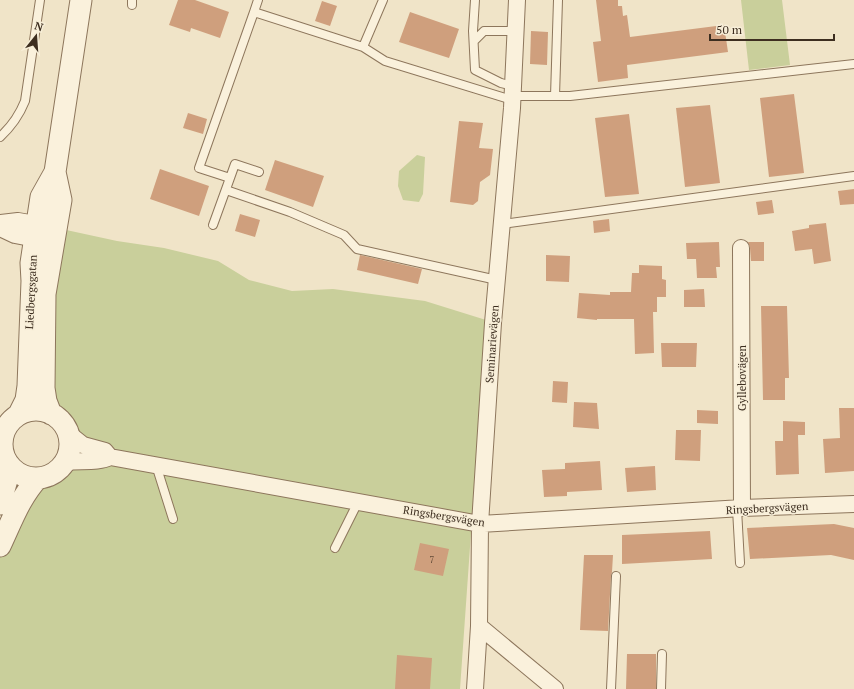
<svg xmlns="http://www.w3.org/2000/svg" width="854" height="689" font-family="'PT Serif',serif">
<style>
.green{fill:#c9cf9b}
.building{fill:#cf9f7d}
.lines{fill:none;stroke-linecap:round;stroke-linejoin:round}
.service-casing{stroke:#8d765c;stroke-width:10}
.minor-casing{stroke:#8d765c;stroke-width:18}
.tertiary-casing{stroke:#8d765c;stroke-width:23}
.service{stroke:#faf1dc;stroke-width:8}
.minor{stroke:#faf1dc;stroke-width:16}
.tertiary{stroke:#faf1dc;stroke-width:21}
.labels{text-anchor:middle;stroke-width:3;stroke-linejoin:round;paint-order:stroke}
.number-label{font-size:9px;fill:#624a37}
.street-label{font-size:11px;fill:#3d2e20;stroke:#f7eed8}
</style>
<rect width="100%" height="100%" fill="#f0e4c8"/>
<path class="green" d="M 741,0 L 782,0 L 790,65 L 749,70 Z
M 417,155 L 425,157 L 423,194 L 419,202 L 403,200 L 398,186 L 399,171 Z
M 57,228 L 117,241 L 164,248 L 218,261 L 249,280 L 292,291 L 333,289 L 425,301 L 486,320 L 460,689 L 0,689 L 0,546 L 43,478 L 57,471 L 62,466 L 68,455 L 70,444 L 65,427 L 61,422 L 51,414 Z"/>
<path class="building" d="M 178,0 L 195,0 L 229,12 L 220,38 L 191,28 L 190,32 L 169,25 Z
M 596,0 L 618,0 L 618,6 L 622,6 L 623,16 L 627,15 L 630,37 L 724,25 L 728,52 L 627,65 L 628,78 L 598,82 L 593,42 L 601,41 Z
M 322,1 L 337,6 L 330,26 L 315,21 Z
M 410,12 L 459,29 L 449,58 L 399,42 Z
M 531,31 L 548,32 L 547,65 L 530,64 Z
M 794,94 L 804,173 L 769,177 L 760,98 Z
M 710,105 L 720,183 L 685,187 L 676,108 Z
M 188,113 L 207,119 L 203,134 L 183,128 Z
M 629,114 L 639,194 L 605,197 L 595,118 Z
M 459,121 L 483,123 L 479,148 L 493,149 L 490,175 L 480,182 L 478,201 L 473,205 L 450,202 Z
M 275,160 L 324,176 L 313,207 L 265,190 Z
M 160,169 L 209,186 L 199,216 L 150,199 Z
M 854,189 L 854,204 L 840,205 L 838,191 Z
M 772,200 L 774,213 L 758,215 L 756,202 Z
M 240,214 L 260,220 L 255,237 L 235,231 Z
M 609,219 L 610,231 L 594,233 L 593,221 Z
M 826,223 L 831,261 L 814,264 L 812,249 L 795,251 L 792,231 L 809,228 L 809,225 Z
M 719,242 L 720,267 L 716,267 L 717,278 L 697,278 L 696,259 L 687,259 L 686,243 Z
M 748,242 L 764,242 L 764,261 L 751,261 L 750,248 Z
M 360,255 L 422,269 L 418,284 L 357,270 Z
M 546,255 L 570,256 L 569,282 L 546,281 Z
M 639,265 L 662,266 L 662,279 L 666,280 L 666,297 L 657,297 L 657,312 L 653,312 L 654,353 L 635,354 L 634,319 L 597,319 L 597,320 L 577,318 L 579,293 L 610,295 L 610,292 L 631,292 L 632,273 L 639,273 Z
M 704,289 L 705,307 L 684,307 L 684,290 Z
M 761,306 L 787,306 L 789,378 L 785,378 L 785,400 L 763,400 Z
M 661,343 L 697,343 L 696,367 L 662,367 Z
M 553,381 L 568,382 L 567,403 L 552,402 Z
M 574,402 L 597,403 L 599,429 L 573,427 Z
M 839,408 L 854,408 L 854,471 L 825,473 L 823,439 L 840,438 Z
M 697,410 L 718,411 L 718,424 L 697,423 Z
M 783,421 L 805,422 L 805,435 L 798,435 L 799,474 L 776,475 L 775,441 L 783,441 Z
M 676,430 L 701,430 L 700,461 L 675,460 Z
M 600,461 L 602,490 L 567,492 L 567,496 L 544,497 L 542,470 L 565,469 L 565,463 Z
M 655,466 L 656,490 L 627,492 L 625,468 Z
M 834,524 L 854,528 L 854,560 L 831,555 L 750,559 L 747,528 Z
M 710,531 L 712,559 L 622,564 L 622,535 Z
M 420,543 L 449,549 L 443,576 L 414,570 Z
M 584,555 L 613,555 L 612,572 L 611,576 L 608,631 L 580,630 Z
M 627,654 L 656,654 L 656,689 L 626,689 Z
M 397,655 L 432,658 L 430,689 L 395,689 Z"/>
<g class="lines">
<g class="service-casing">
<path id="service" d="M 258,0 L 254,12 L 363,47 L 385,61 L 512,100
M 475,0 L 473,31 L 475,70 L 501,83 L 513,86
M 132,5 L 132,0
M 474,41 L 484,31 L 516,31
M 363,47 L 383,0
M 512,96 L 570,96 L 854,64
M 555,96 L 558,0
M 0,137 C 12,126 19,116 25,101 L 40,0
M 230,178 L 235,164 L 259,172
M 226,190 L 290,212 L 344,235 L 357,249 L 497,280
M 502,224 L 854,176
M 213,225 L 230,178 L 199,168 L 254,12
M 156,465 L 173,519
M 737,509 L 740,563
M 335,548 L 358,502
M 611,689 L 616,576
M 661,689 L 662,654"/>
</g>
<g class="minor-casing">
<path id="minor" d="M 0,223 L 18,221 L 47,226
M 0,228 L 15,235 L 46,241
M 741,248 L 742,508
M 68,433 L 83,445 L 105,451 L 110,457 L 480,524 L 742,508 L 854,504
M 65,462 C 80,460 98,463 110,457
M 479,626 L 555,689
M 475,689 L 479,626 L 480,524 L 493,323 L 512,108 L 517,0"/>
</g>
<g class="tertiary-casing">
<path id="tertiary" d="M2 444a34 34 0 1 1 68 0a34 34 0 1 1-68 0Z
M 19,414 L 26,400 L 28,386 L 32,281 L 31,263 L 41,197 L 55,172
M 51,414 L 46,401 L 44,388 L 45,294 L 61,200 L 55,172 L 81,0
M 0,504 L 8,476 L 9,466
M 0,546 C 11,523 20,497 38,478"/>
</g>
<use href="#service" class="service"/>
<use href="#minor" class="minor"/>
<use href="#tertiary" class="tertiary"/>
</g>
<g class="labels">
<g class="number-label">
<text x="432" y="563">7</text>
</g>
<g class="street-label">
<text transform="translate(31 292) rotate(-87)" y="4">Liedbergsgatan</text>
<text transform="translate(492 344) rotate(-86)" y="4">Seminarievägen</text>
<text transform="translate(742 378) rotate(-90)" y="4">Gyllebovägen</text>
<text transform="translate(767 508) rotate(-3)" y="4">Ringsbergsvägen</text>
<text transform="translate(444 516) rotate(9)" y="4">Ringsbergsvägen</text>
</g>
</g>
<g transform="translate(36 36) rotate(17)" stroke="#f7eed8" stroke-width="3" paint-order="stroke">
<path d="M0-3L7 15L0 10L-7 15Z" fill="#3d2e20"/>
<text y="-6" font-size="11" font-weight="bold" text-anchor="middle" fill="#3d2e20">N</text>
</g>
<path d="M710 34v6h124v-6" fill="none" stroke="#3d2e20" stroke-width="2"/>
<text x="716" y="34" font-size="12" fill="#3d2e20" stroke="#f7eed8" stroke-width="3" paint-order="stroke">50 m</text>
</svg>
